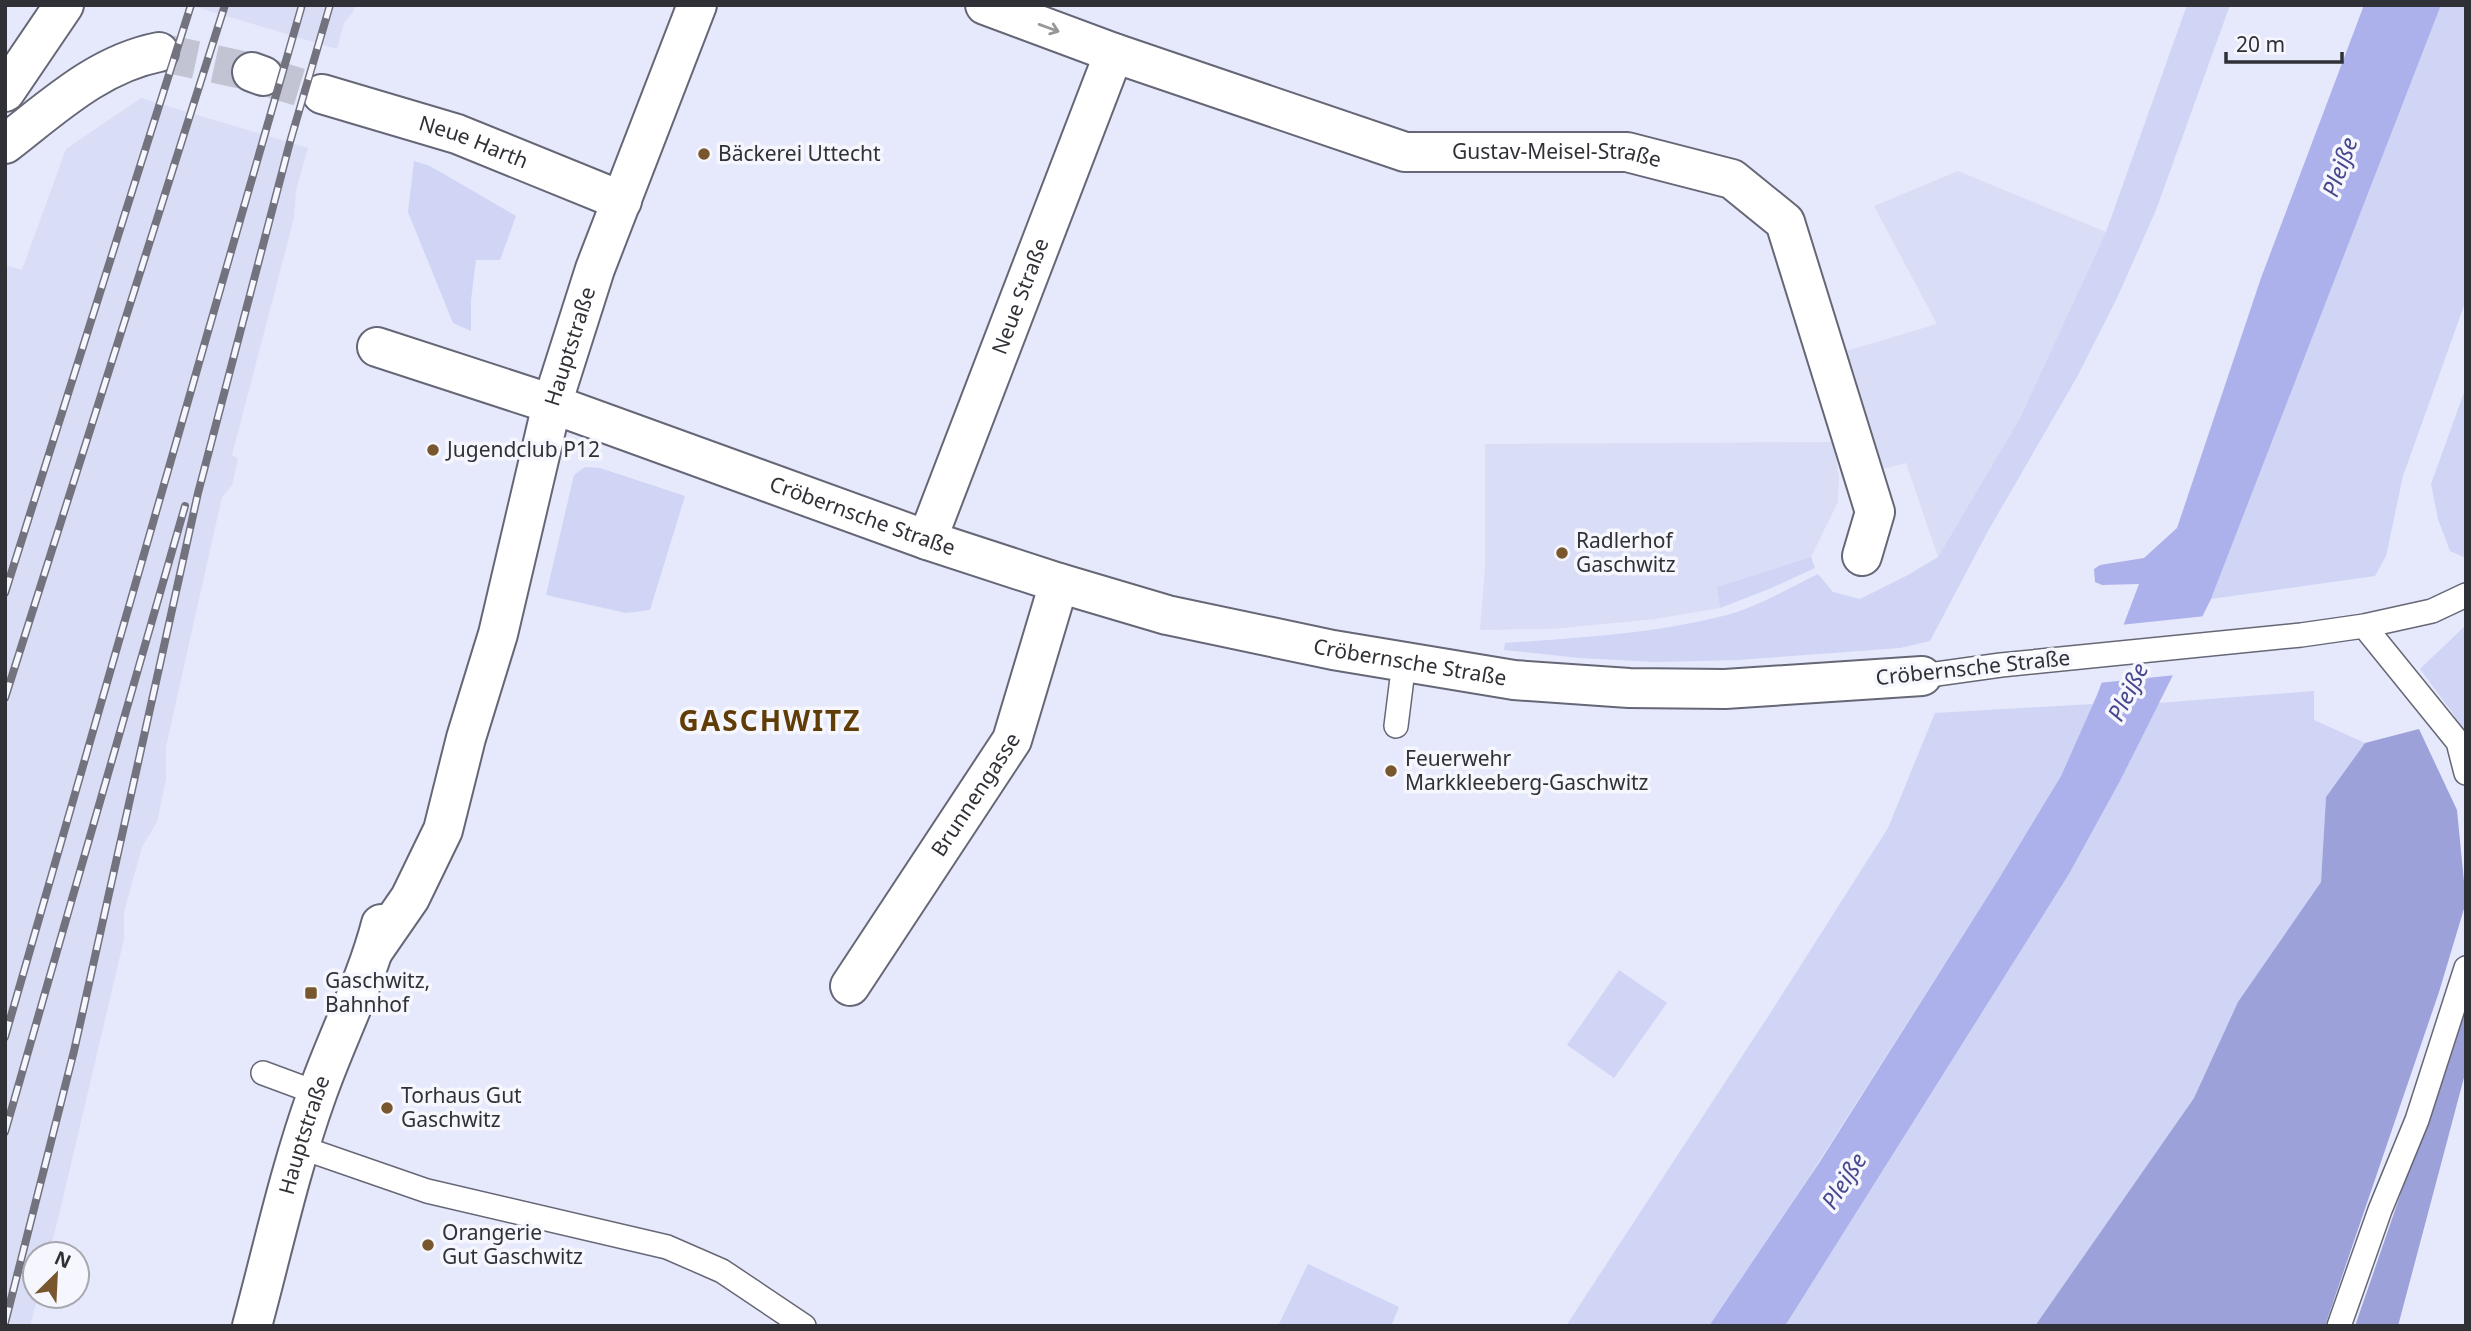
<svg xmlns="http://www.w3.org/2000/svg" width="2471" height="1331" font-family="'Noto Sans',sans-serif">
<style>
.built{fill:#daddf6}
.green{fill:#d0d4f5}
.forest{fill:#9ca1d9}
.water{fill:#acb1eb}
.pier{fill:#e6e9fb}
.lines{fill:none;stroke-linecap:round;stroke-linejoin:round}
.minor-tunnel{stroke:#c2c4d4;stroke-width:38;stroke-dasharray:38 19;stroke-linecap:butt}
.service-casing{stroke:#656776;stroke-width:26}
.minor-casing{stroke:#656776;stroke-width:42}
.secondary-casing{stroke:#656776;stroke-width:42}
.service{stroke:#fff;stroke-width:23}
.minor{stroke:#fff;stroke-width:38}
.secondary{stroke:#fff;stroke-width:38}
.rail-casing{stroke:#72737e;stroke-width:8}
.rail{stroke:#f6f7fe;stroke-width:5;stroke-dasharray:16;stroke-linecap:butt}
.oneway{stroke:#98989b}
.poi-dot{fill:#78572e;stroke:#f6f7fe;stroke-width:2.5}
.labels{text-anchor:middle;stroke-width:7;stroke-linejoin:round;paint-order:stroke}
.street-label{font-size:21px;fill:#303037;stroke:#f6f7fe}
.poi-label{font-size:21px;fill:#303037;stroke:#f6f7fe;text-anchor:start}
.water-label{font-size:23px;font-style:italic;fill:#47488d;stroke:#f6f7fe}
.district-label{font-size:28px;font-weight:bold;letter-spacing:2px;fill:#603c07;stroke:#f6f7fe}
</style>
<rect width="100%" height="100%" fill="#e6e9fb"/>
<path class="built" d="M 189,5 L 355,5 L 353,12 L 344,23 L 337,49 Z
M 141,98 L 308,148 L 296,190 L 294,218 L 232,455 L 238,459 L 232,485 L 222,497 L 195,617 L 166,747 L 166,779 L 157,822 L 142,847 L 124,912 L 124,939 L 59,1215 L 49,1254 L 35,1254 L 35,1296 L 38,1296 L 30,1326 L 5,1326 L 5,265 L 22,270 L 66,149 Z
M 1958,171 L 2106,232 L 2020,418 L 1938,557 L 1906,463 L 1875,471 L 1843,352 L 1937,324 L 1874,206 Z
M 1833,442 L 1839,477 L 1838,502 L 1811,557 L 1717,587 L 1720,608 L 1655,619 L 1552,629 L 1480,630 L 1485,568 L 1485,444 Z"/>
<path class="green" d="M 2187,5 L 2230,5 L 2156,210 L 2117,298 L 2077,377 L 1988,531 L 1930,641 L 1900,648 L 1738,660 L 1655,662 L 1580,658 L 1504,650 L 1505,643 C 1576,638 1650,634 1719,617 C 1754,609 1787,589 1818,574 L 1833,592 L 1860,599 L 1908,575 L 1938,557 L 2020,418 L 2106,232 Z
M 2441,5 L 2466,5 L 2466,300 L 2403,476 L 2386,556 L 2375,576 L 2211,599 Z
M 414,161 L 430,166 L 516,216 L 500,260 L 476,260 L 471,300 L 471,331 L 453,323 L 408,212 Z
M 2466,387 L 2466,558 L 2450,551 L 2438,519 L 2431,484 Z
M 585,467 L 600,468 L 685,496 L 650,610 L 626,613 L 546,595 L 574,475 Z
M 1811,557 L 1815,568 L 1769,589 L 1720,608 L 1717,587 Z
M 2466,625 L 2466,748 L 2454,715 L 2420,669 Z
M 2314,691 L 2314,720 L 2365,743 L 2326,797 L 2321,882 L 2239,1001 L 2194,1098 L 2035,1326 L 1785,1326 L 2069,874 L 2120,781 L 2158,703 Z
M 2093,704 L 2061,776 L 1998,880 L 1809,1177 L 1709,1326 L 1566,1326 L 1771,1012 L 1888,828 L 1935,713 Z
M 1619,970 L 1667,1003 L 1614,1078 L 1567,1045 Z
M 1308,1264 L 1399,1307 L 1391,1326 L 1278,1326 Z"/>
<path class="forest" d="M 2419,729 L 2457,810 L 2466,902 L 2439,992 L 2325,1326 L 2035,1326 L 2194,1098 L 2238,1002 L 2321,882 L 2326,797 L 2365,743 Z
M 2466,1005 L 2466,1070 L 2398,1326 L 2355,1326 Z"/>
<path class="water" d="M 2364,5 L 2441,5 L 2211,599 L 2120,781 L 2069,874 L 1785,1326 L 1709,1326 L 1819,1163 L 1998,880 L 2061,776 L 2097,695 L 2139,584 L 2102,585 L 2095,582 L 2094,569 L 2100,565 L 2144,558 L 2177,528 L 2261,278 Z"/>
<path class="pier" d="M 2206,616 L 2176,675 L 2098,683 L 2120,625 Z"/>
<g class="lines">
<path class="minor-tunnel" d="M 159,52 L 252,72
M 263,76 L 322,94"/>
<g class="service-casing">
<path id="service" d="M 2364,626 L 2458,742 L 2466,773
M 1922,676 L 2001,665 L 2301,635 L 2364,626 L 2432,611 L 2466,595
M 1396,726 L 1404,662
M 263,1073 L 317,1093
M 300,1147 L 427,1191 L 667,1247 L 722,1271 L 804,1326
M 2339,1326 L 2380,1210 L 2417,1120 L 2466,968"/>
</g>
<g class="minor-casing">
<g id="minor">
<path id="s1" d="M 985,5 L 1114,53 L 1405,152 L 1627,152 L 1732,179 L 1785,222 L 1875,512 L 1862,556"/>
<path d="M 252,72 L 263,76"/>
<path d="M 5,92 L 64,5"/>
<path id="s2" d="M 322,94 L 457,134 L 622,201"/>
<path d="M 5,144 C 53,107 98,64 159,52"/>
<path id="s3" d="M 377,347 L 552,404 L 927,540 L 1059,583 L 1167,615 L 1333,650 L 1514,680 L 1629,688 L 1725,689 L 1922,676"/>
<path id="s4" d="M 927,540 L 1114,53"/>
<path id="s5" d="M 850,986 L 1012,740 L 1059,583"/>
</g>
</g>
<g class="secondary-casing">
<g id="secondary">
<path id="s6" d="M 374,950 L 410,898 L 443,830 L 466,738 L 498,634 L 552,404 L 595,269 L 697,5"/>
<path id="s7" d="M 252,1326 C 273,1248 290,1169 317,1094 C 337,1037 366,982 381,924"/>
</g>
</g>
<use href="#service" class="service"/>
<use href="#minor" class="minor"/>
<use href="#secondary" class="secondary"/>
<g class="rail-casing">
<path id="rail" d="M 5,593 L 191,5
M 5,698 L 225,5
M 5,1037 L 302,5
M 5,1132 L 185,506
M 5,1323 L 74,1051 L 198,493 L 290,142 L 330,5"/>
</g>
<use href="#rail" class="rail"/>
</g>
<defs><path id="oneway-shaft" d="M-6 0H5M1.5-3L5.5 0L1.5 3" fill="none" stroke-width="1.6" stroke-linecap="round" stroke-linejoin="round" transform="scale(1.75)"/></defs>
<use class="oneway" href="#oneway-shaft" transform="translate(1049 28) rotate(20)"/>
<g class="poi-dot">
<circle cx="704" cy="154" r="7"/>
<circle cx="433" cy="450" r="7"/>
<circle cx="1562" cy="553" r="7"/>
<circle cx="1391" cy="771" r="7"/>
<rect x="304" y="986" width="14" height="14" rx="3.5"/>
<circle cx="387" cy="1108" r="7"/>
<circle cx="428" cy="1245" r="7"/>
</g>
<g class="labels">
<g class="street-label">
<text dy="7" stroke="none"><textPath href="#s2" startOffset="159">Neue Harth</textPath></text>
<text dy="7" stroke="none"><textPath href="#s1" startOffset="597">Gustav-Meisel-Straße</textPath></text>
<text dy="7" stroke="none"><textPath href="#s4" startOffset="261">Neue Straße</textPath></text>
<text dy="7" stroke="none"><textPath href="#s6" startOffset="639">Hauptstraße</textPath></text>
<text dy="7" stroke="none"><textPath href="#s3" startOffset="514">Cröbernsche Straße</textPath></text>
<text dy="7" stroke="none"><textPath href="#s3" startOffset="1082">Cröbernsche Straße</textPath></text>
<text transform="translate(1973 668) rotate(-6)" y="7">Cröbernsche Straße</text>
<text dy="7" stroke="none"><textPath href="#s5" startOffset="229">Brunnengasse</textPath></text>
<text dy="7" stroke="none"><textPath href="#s7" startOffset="198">Hauptstraße</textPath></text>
</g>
<g class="poi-label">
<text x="718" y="161">Bäckerei Uttecht</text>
<text x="447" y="457">Jugendclub P12</text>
<text x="1576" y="548">Radlerhof<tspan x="1576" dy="24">Gaschwitz</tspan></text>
<text x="1405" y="766">Feuerwehr<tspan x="1405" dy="24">Markkleeberg-Gaschwitz</tspan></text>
<text x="325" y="988">Gaschwitz,<tspan x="325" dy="24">Bahnhof</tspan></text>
<text x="401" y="1103">Torhaus Gut<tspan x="401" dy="24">Gaschwitz</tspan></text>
<text x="442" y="1240">Orangerie<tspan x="442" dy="24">Gut Gaschwitz</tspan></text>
</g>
<g class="water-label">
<text transform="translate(2340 167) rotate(-70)" y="8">Pleiße</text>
<text transform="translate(2128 692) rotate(-63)" y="8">Pleiße</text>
<text transform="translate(1844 1181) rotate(-57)" y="8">Pleiße</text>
</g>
<g class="district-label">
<text x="770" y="731">GASCHWITZ</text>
</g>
</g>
<rect width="2471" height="1331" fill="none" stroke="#303037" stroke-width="14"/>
<g transform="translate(56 1275) rotate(24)"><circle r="33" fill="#f6f7fe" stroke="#a7a7ae" stroke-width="2"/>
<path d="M0-5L12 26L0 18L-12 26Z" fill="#78572e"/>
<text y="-10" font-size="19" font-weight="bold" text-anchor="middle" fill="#303037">N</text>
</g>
<path d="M2226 52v10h116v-10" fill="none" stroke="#303037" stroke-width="3.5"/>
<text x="2236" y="52" font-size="21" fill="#303037" stroke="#f6f7fe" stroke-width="5" paint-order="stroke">20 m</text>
</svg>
